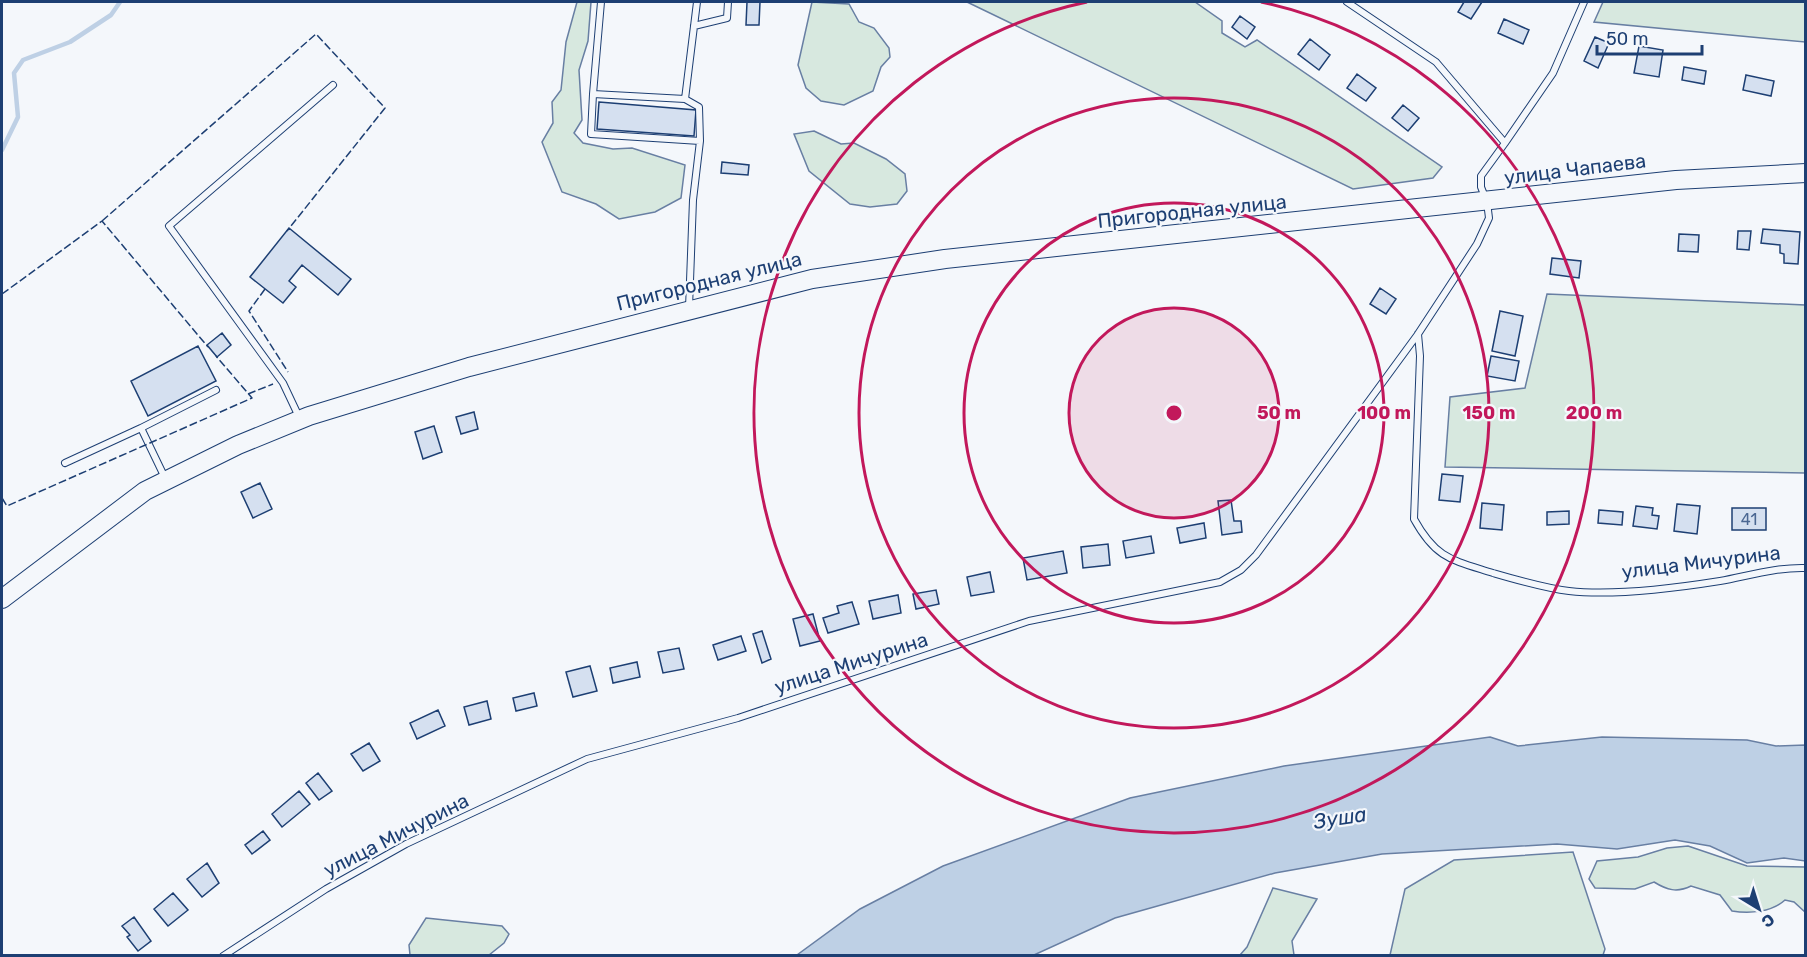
<svg xmlns="http://www.w3.org/2000/svg" width="1807" height="957" font-family="Rubik,sans-serif">
<style>
.green{fill:#d7e8df;stroke:#687fa3;stroke-width:1.5}
.water{fill:#bed0e5;stroke:#687fa3;stroke-width:1.5}
.lines{fill:none;stroke-linecap:round;stroke-linejoin:round}
.stream{stroke:#bed0e5;stroke-width:4.5}
.building{fill:#d5e0f0;stroke:#1d3f73;stroke-width:1.5}
.lane-casing{stroke:#1d3f73;stroke-width:8}
.secondary-casing{stroke:#1d3f73;stroke-width:20}
.lane{stroke:#f4f7fb;stroke-width:6}
.secondary{stroke:#f4f7fb;stroke-width:18}
.fence{stroke:#1d3f73;stroke-width:1.5;stroke-dasharray:8 3;stroke-linecap:butt}
.ring{fill:none;stroke:#c2185b;stroke-width:3}
.labels{text-anchor:middle;stroke-width:4.5;stroke-linejoin:round;paint-order:stroke}
.number-label{font-size:16px;fill:#4b6792}
.street-label{font-size:20px;fill:#1d3f73;stroke:#f4f7fb}
.water-label{font-size:21px;font-style:italic;fill:#1d3f73;stroke:#f4f7fb}
.centre{fill:#c2185b;stroke:#f4f7fb;stroke-width:3}
.ring-label{font-size:18px;text-anchor:middle;font-weight:bold;fill:#c2185b;stroke:#f4f7fb;stroke-width:4.5;stroke-linejoin:round;paint-order:stroke}
</style>
<rect width="100%" height="100%" fill="#f4f7fb"/>
<path class="green" d="M 577,2 L 591,2 L 588,41 L 579,70 L 582,120 L 574,133 L 583,143 L 613,149 L 632,148 L 685,165 L 681,198 L 655,212 L 619,219 L 596,204 L 562,192 L 542,142 L 553,123 L 552,102 L 561,90 L 566,42 Z
M 812,2 L 849,4 L 859,22 L 874,28 L 889,48 L 890,57 L 881,67 L 873,91 L 844,105 L 821,101 L 806,88 L 798,65 Z
M 967,2 L 1195,2 L 1222,21 L 1222,33 L 1245,47 L 1257,40 L 1442,167 L 1433,178 L 1353,189 Z
M 1603,2 L 1805,2 L 1805,42 L 1594,22 Z
M 814,131 L 841,144 L 854,143 L 886,159 L 905,174 L 907,191 L 897,204 L 870,207 L 850,204 L 809,171 L 794,134 Z
M 1547,294 L 1805,305 L 1805,473 L 1445,467 L 1450,397 L 1525,388 Z
M 1688,846 L 1747,866 L 1805,867 L 1805,912 L 1794,902 L 1785,900 C 1772,912 1750,914 1732,911 L 1720,895 L 1691,886 C 1677,893 1667,890 1654,882 L 1635,889 L 1595,888 L 1589,879 L 1597,861 L 1638,857 L 1667,848 Z
M 1573,852 L 1605,949 L 1603,955 L 1390,955 L 1405,889 L 1454,860 Z
M 1273,888 L 1317,899 L 1292,941 L 1294,955 L 1240,955 L 1247,947 Z
M 426,918 L 502,926 L 509,934 L 504,943 L 489,955 L 410,955 L 409,945 Z"/>
<path class="water" d="M 1490,737 L 1518,746 L 1602,737 L 1747,740 L 1776,746 L 1805,745 L 1805,861 L 1784,858 L 1747,863 L 1710,846 L 1675,840 L 1617,849 L 1557,844 L 1382,854 L 1275,873 L 1115,918 L 1034,955 L 797,955 L 860,909 L 943,866 L 1130,798 L 1284,766 Z"/>
<g class="lines">
<path class="stream" d="M 2,150 L 18,117 L 14,73 L 23,60 L 70,42 L 111,15 L 120,2"/>
</g>
<path class="building" d="M 747,2 L 760,2 L 759,25 L 746,25 Z
M 1464,2 L 1482,2 L 1471,19 L 1458,12 Z
M 1240,16 L 1255,27 L 1247,39 L 1232,27 Z
M 1504,19 L 1529,30 L 1523,44 L 1498,33 Z
M 1595,37 L 1609,43 L 1598,68 L 1584,61 Z
M 1310,39 L 1330,55 L 1319,70 L 1298,54 Z
M 1639,46 L 1663,50 L 1659,77 L 1634,73 Z
M 1684,67 L 1706,71 L 1704,84 L 1682,80 Z
M 1357,74 L 1376,88 L 1366,101 L 1347,88 Z
M 1746,75 L 1774,81 L 1771,96 L 1743,90 Z
M 599,102 L 696,110 L 694,136 L 597,129 Z
M 1403,105 L 1419,118 L 1408,131 L 1392,118 Z
M 722,162 L 749,165 L 748,175 L 721,173 Z
M 289,228 L 351,279 L 338,295 L 302,265 L 289,281 L 296,287 L 283,303 L 250,277 Z
M 1763,229 L 1800,232 L 1798,264 L 1784,263 L 1784,254 L 1780,253 L 1780,245 L 1761,243 Z
M 1738,231 L 1751,231 L 1749,250 L 1737,249 Z
M 1679,234 L 1699,235 L 1698,252 L 1678,251 Z
M 1552,258 L 1581,261 L 1579,278 L 1550,274 Z
M 1380,288 L 1396,299 L 1386,314 L 1370,304 Z
M 1500,311 L 1523,316 L 1515,356 L 1492,351 Z
M 222,333 L 231,345 L 217,357 L 207,345 Z
M 198,346 L 216,381 L 148,416 L 131,381 Z
M 1491,356 L 1519,361 L 1515,381 L 1487,376 Z
M 474,412 L 478,429 L 461,434 L 456,417 Z
M 434,426 L 442,452 L 423,459 L 415,432 Z
M 1442,474 L 1463,476 L 1460,502 L 1439,500 Z
M 260,483 L 272,509 L 253,518 L 241,492 Z
M 1231,500 L 1234,521 L 1241,521 L 1242,532 L 1222,535 L 1218,501 Z
M 1482,503 L 1504,505 L 1502,530 L 1480,528 Z
M 1677,504 L 1700,506 L 1697,534 L 1674,531 Z
M 1636,506 L 1653,508 L 1652,515 L 1659,516 L 1657,529 L 1633,526 Z
M 1732,508 L 1766,508 L 1766,530 L 1732,530 Z
M 1599,510 L 1623,512 L 1622,525 L 1598,523 Z
M 1569,511 L 1569,524 L 1547,525 L 1547,512 Z
M 1204,523 L 1206,538 L 1180,543 L 1177,528 Z
M 1151,536 L 1154,553 L 1126,558 L 1123,541 Z
M 1108,544 L 1110,565 L 1083,568 L 1081,547 Z
M 1063,551 L 1067,573 L 1027,580 L 1023,558 Z
M 990,572 L 994,592 L 971,596 L 967,577 Z
M 936,590 L 939,604 L 916,609 L 913,594 Z
M 898,595 L 901,613 L 873,619 L 869,601 Z
M 852,602 L 859,624 L 828,633 L 823,618 L 839,613 L 837,606 Z
M 813,614 L 820,641 L 800,646 L 793,619 Z
M 762,631 L 771,659 L 762,663 L 753,634 Z
M 741,636 L 746,651 L 718,660 L 713,645 Z
M 679,648 L 684,669 L 663,673 L 658,652 Z
M 637,662 L 640,677 L 613,683 L 610,668 Z
M 590,666 L 597,691 L 573,697 L 566,672 Z
M 534,693 L 537,706 L 516,711 L 513,698 Z
M 487,701 L 491,719 L 469,725 L 464,707 Z
M 438,710 L 445,726 L 417,739 L 410,723 Z
M 369,743 L 380,761 L 363,771 L 351,754 Z
M 318,773 L 332,791 L 319,800 L 306,783 Z
M 299,791 L 310,804 L 282,827 L 272,814 Z
M 263,831 L 270,840 L 252,854 L 245,845 Z
M 207,863 L 219,883 L 202,897 L 187,879 Z
M 173,893 L 188,910 L 168,926 L 154,909 Z
M 134,917 L 151,941 L 138,951 L 127,937 L 130,935 L 122,926 Z"/>
<g class="lines">
<g class="lane-casing">
<path id="lane" d="M 601,2 L 593,94 L 685,99 L 699,107 L 700,141 L 693,200 L 689,308
M 694,26 L 727,18 L 728,2
M 593,94 L 591,134 L 700,141
M 685,99 L 697,2
M 1505,143 L 1553,73 L 1584,2
M 1418,334 L 1420,356 L 1414,519 C 1436,559 1452,560 1493,573 C 1517,580 1544,588 1569,591 C 1613,596 1676,588 1720,581 C 1748,576 1776,567 1806,568
M 300,419 L 283,383 L 169,226 L 333,85
M 65,463 L 141,428
M 166,480 L 141,428 L 216,390
M 223,956 L 326,889 L 406,844 L 587,759 L 738,718 L 1029,621 L 1220,582 L 1241,570 L 1256,555 L 1418,334 L 1477,244 L 1489,218 L 1487,202 L 1481,187 L 1481,176 L 1505,143 L 1436,62 L 1347,2"/>
</g>
<g class="secondary-casing">
<path id="secondary" d="M 2,599 L 145,491 L 238,445 L 309,416 L 469,367 L 812,279 L 945,259 L 1676,180 L 1806,173"/>
</g>
<use href="#lane" class="lane"/>
<use href="#secondary" class="secondary"/>
<path class="fence" d="M 102,221 L 316,34 L 385,108 L 287,231
M 265,289 L 249,311 L 288,372
M 2,294 L 102,221 L 208,347
M 248,394 L 273,384
M 2,498 L 7,506 L 252,398 L 216,356"/>
</g>
<circle cx="1174" cy="413" r="105" fill="#c2185b" fill-opacity=".12"/>
<g class="ring">
<circle cx="1174" cy="413" r="105"/>
<circle cx="1174" cy="413" r="210"/>
<circle cx="1174" cy="413" r="315"/>
<path d="M1261 2A420 420 0 1 1 1087 2"/>
</g>
<g class="labels">
<g class="number-label">
<text x="1749" y="525">41</text>
</g>
<g class="street-label">
<text transform="translate(1575 169) rotate(-7)" y="7">улица Чапаева</text>
<text transform="translate(1192 211) rotate(-6)" y="7">Пригородная улица</text>
<text transform="translate(709 281) rotate(-14)" y="7">Пригородная улица</text>
<text transform="translate(1701 562) rotate(-7)" y="7">улица Мичурина</text>
<text transform="translate(851 663) rotate(-18)" y="7">улица Мичурина</text>
<text transform="translate(396 835) rotate(-27)" y="7">улица Мичурина</text>
</g>
<g class="water-label">
<text transform="translate(1340 818) rotate(-9)" y="7">Зуша</text>
</g>
</g>
<circle cx="1174" cy="413" r="9" class="centre"/>
<g class="ring-label">
<text x="1279" y="419">50 m</text>
<text x="1384" y="419">100 m</text>
<text x="1489" y="419">150 m</text>
<text x="1594" y="419">200 m</text>
</g>
<rect width="1807" height="957" fill="none" stroke="#1d3f73" stroke-width="6"/>
<g transform="translate(1759 909) rotate(142)" stroke="#f4f7fb" stroke-width="4.5" paint-order="stroke">
<path d="M0-4.5L10 22L0 15L-10 22Z" fill="#1d3f73"/>
<text y="-9" font-size="16" font-weight="bold" text-anchor="middle" fill="#1d3f73">С</text>
</g>
<path d="M1597 45v9h105v-9" fill="none" stroke="#1d3f73" stroke-width="3"/>
<text x="1606" y="45" font-size="18" fill="#1d3f73" stroke="#f4f7fb" stroke-width="4.5" paint-order="stroke">50 m</text>
</svg>
